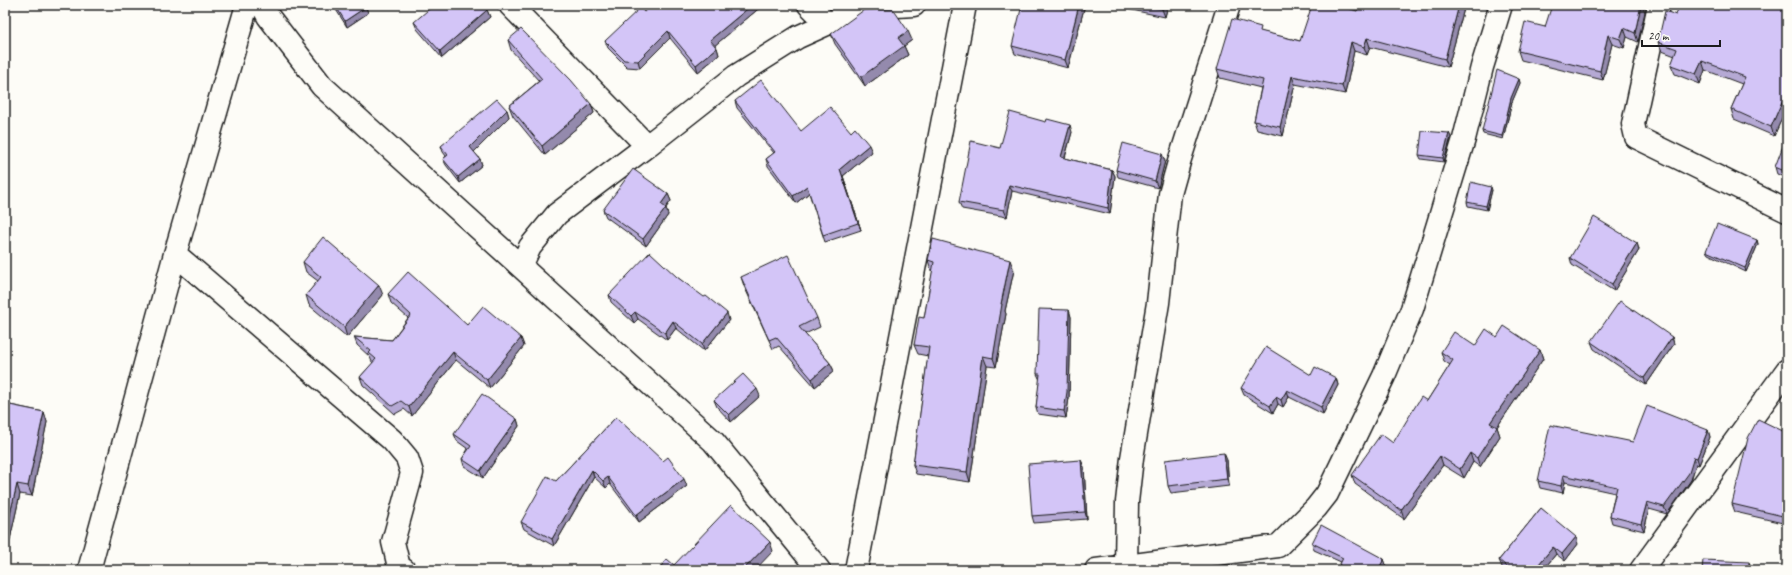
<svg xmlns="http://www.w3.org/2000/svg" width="1792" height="575" font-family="Caveat,sans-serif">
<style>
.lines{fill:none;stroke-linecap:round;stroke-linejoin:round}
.minor-casing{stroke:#1c1c1c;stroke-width:25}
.minor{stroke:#fdfcf7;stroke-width:22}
.wall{fill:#b5a9d4;stroke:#1c1c1c}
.shaded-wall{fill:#948aad;stroke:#1c1c1c}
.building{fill:#d3c5f7;stroke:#1c1c1c}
</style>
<rect width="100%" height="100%" fill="#fdfcf7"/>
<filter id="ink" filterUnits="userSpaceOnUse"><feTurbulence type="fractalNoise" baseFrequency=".025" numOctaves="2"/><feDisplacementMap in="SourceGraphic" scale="8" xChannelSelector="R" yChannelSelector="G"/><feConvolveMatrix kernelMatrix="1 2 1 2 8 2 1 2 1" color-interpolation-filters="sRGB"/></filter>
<g filter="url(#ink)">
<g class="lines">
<g class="minor-casing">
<path id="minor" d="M 262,5 L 268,16 L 322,86 L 713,441 L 819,570
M 510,5 L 647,146 L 736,76 L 798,37 L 862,8 L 914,5
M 809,5 L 827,23
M 1659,5 L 1633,124 L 1636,137 L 1787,211
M 175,254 L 392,440 L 407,458 L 412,473 L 393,542 L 399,567 L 404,570
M 521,266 L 530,247 L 557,214 L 647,146
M 1126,566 L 1127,502 L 1132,458 L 1158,303 L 1170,194 L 1179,162 L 1229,5
M 89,570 L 175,254 L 247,5
M 856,570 L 965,5
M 1096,570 L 1278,546 L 1316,508 L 1327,494 L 1384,376 L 1412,309 L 1464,139 L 1482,67 L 1501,5
M 1641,570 L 1787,370"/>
</g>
<use href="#minor" class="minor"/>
</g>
<path class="wall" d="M 333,5 L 365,5 L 368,13 L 347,27 Z
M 652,5 L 763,5 L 715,45 L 717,48 L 719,55 L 698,72 L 670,38 L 640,68 L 627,67 L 608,48 L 605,41 L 644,12 Z
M 1085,5 L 1068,68 L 1015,54 L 1012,46 Z
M 1108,5 L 1168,5 L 1165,17 Z
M 1465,5 L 1448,67 L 1370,47 L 1367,55 L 1354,51 L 1345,94 L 1295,84 L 1283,136 L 1257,130 L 1254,121 L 1261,88 L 1220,78 L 1217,69 L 1262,32 L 1300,41 L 1357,11 L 1393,7 Z
M 1787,5 L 1787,107 L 1774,136 L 1734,119 L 1731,109 L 1742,84 L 1705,70 L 1700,84 L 1675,74 L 1671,65 L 1675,56 L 1662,51 L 1658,42 L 1676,15 L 1696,8 Z
M 487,10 L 490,17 L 442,58 L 417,29 L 414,22 Z
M 1645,12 L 1638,42 L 1627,37 L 1624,48 L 1612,44 L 1603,80 L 1521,60 L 1518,51 L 1545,27 Z
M 831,34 L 912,40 L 904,46 L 908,55 L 865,86 L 835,44 Z
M 508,40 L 591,104 L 594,113 L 545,155 L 513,116 L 509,106 L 539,81 L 511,50 Z
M 1519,79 L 1520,83 L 1512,102 L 1503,139 L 1483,134 L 1482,131 Z
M 735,101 L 801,131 L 851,132 L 872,152 L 843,176 L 861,230 L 825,242 L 809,193 L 796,203 L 768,166 L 766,159 L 774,153 L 737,108 Z
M 507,110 L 509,117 L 474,152 L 480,159 L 482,165 L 460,183 L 446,165 L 443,159 L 446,156 L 443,152 L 441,146 Z
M 1072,132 L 1065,158 L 1112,170 L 1115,176 L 1110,214 L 1012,191 L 1007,217 L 962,209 L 959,202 Z
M 1449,133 L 1451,137 L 1444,162 L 1421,159 L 1419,155 Z
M 1787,144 L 1787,178 L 1777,174 L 1775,167 Z
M 1165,161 L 1158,188 L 1118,177 L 1116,170 Z
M 1492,190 L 1487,210 L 1468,206 L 1467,202 Z
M 668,194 L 671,201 L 666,208 L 668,215 L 646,246 L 606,217 L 603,210 Z
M 1757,240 L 1758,244 L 1746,272 L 1708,254 L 1706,251 Z
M 1637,243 L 1639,250 L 1614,291 L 1572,265 L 1570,258 Z
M 928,260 L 1014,270 L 1005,311 L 1006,314 L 996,367 L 987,366 L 970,482 L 916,474 L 913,465 L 928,356 L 918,354 L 914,345 L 924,318 L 933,270 L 931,270 Z
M 303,262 L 383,295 L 347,337 L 309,305 L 306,295 L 318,281 L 306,272 Z
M 677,277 L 729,320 L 704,351 L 676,328 L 667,340 L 638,319 L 634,323 L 611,302 L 609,295 Z
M 741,277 L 817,318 L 820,327 L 805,334 L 830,363 L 834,371 L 815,387 L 779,346 L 773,349 L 744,286 Z
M 388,294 L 467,325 L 521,338 L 524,346 L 490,388 L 456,360 L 412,416 L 404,409 L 395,414 L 363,385 L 360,377 L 373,363 L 372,362 L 370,357 L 357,345 L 354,337 L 392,340 L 408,318 L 391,303 Z
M 1069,310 L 1071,317 L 1069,398 L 1066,418 L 1038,414 L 1036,407 L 1040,380 L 1037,374 Z
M 1497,337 L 1540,350 L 1543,359 L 1497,427 L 1500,436 L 1480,467 L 1473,462 L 1464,478 L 1443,465 L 1404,519 L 1355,484 L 1352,475 L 1393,443 L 1427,401 L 1450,365 L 1444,361 L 1441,352 L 1475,346 Z
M 1672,337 L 1674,344 L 1646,385 L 1594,349 L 1591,342 Z
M 1311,375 L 1336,378 L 1338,385 L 1323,414 L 1289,397 L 1283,407 L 1278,404 L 1273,413 L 1244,395 L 1241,388 Z
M 760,396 L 731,422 L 717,407 L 714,400 Z
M 5,404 L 44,412 L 47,422 L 32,496 L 20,494 L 5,562 Z
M 616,417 L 687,486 L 639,522 L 610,484 L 606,488 L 594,477 L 554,546 L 524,529 L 521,522 L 556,481 Z
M 517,419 L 519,426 L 483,478 L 464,466 L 462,459 L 468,449 L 457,441 L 454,434 Z
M 1708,430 L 1710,437 L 1699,465 L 1696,464 L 1691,480 L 1667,514 L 1649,509 L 1644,531 L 1612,523 L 1610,516 L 1615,493 L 1565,482 L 1563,493 L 1540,488 L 1538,481 L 1633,442 Z
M 1787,433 L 1787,524 L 1735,512 L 1732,504 Z
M 1081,460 L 1084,467 L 1087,519 L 1034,523 L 1032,516 Z
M 1227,460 L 1229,486 L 1171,493 L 1168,486 Z
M 1541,508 L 1578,544 L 1565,561 L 1556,554 L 1543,570 L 1505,570 L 1502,567 L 1499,560 Z
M 1312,543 L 1384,559 L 1386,565 L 1384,570 L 1337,570 L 1341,562 L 1314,550 Z"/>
<path class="shaded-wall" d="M 752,5 L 763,5 L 713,47 L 710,40 Z
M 1079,5 L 1085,5 L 1068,68 L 1065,60 Z
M 1163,5 L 1168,5 L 1165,17 L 1162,9 Z
M 1459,5 L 1465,5 L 1448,67 L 1445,59 Z
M 1641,5 L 1642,5 L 1645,12 L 1638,42 L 1635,33 Z
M 366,7 L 368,13 L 347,27 L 345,21 Z
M 487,10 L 490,17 L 442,58 L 440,51 Z
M 1624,28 L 1627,37 L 1624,48 L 1620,39 Z
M 668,31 L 670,38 L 640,68 L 638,61 Z
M 908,31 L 912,40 L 904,46 L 908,55 L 865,86 L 861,77 L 898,38 Z
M 1608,35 L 1612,44 L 1603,80 L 1600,71 Z
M 1367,38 L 1370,47 L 1367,55 L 1364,47 Z
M 1351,42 L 1354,51 L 1345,94 L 1342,86 Z
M 717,48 L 719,55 L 698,72 L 696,65 Z
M 1702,61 L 1705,70 L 1700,84 L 1696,74 Z
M 1292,76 L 1295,84 L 1283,136 L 1280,127 Z
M 1519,79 L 1520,83 L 1512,102 L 1503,139 L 1502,136 L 1511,98 Z
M 1787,90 L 1787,107 L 1774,136 L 1771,127 Z
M 591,104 L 594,113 L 545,155 L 542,146 Z
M 507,110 L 509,117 L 473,153 L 470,147 Z
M 1070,125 L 1072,132 L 1063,164 L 1061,157 Z
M 1449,133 L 1451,137 L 1444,162 L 1443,158 Z
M 869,145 L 872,152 L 843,176 L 861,230 L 840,169 Z
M 1162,154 L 1165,161 L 1158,188 L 1155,181 Z
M 480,159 L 482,165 L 460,183 L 458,177 Z
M 1112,170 L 1115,176 L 1110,214 L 1108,208 Z
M 1009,185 L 1012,191 L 1007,217 L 1004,210 Z
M 807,186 L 809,193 L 796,203 L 793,196 Z
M 1491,187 L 1492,190 L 1487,210 L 1486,206 Z
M 668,194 L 671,201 L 663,211 L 661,204 Z
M 666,208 L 668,215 L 646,246 L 643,239 Z
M 1757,240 L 1758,244 L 1746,272 L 1745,268 Z
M 1637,243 L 1639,250 L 1614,291 L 1612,284 Z
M 1010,260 L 1014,270 L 1005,311 L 1006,314 L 996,367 L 993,358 L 1001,304 Z
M 379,285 L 383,295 L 347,337 L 344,327 Z
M 1069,310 L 1071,317 L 1069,398 L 1066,418 L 1064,411 Z
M 635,312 L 638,319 L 634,323 L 631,316 Z
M 727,313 L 729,320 L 704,351 L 702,344 Z
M 673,321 L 676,328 L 667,340 L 665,333 Z
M 1672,337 L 1674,344 L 1646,385 L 1644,378 Z
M 521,338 L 524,346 L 490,388 L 487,380 Z
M 1540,350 L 1543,359 L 1497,427 L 1500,436 L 1480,467 L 1477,458 L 1490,423 Z
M 453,352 L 456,360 L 412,416 L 409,407 Z
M 983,356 L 987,366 L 970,482 L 967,472 Z
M 830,363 L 834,371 L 815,387 L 812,379 Z
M 1336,378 L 1338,385 L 1323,414 L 1321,407 Z
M 757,389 L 760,396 L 731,422 L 729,415 Z
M 1287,390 L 1289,397 L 1283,407 L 1281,400 Z
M 1276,397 L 1278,404 L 1273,413 L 1270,406 Z
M 44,412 L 47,422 L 32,496 L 28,486 Z
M 517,419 L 519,426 L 483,478 L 480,471 Z
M 1708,430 L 1710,437 L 1699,465 L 1697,458 Z
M 1224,453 L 1227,460 L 1229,486 L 1227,479 Z
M 1470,453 L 1473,462 L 1464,478 L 1460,469 Z
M 1440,456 L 1443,465 L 1404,519 L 1401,510 Z
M 1694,457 L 1696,464 L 1691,480 L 1667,514 L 1664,507 Z
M 1081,460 L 1084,467 L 1087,519 L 1085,512 Z
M 592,470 L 594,477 L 554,546 L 552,539 Z
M 1563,475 L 1565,482 L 1563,493 L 1561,486 Z
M 608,477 L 610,484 L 606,488 L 603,481 Z
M 684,479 L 687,486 L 639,522 L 636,515 Z
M 17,484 L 20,494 L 5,562 L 5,536 Z
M 1647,502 L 1649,509 L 1644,531 L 1641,524 Z
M 1576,537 L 1578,544 L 1565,561 L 1562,554 Z
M 770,542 L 773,551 L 755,570 L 743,570 Z
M 1553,547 L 1556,554 L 1543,570 L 1534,570 Z
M 1384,559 L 1386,565 L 1384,570 L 1378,570 Z
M 1749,562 L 1752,569 L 1752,570 L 1749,570 Z"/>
<path class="building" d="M 335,5 L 365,5 L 366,7 L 345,21 Z
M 434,5 L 483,5 L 487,10 L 440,51 L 414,22 Z
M 652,5 L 752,5 L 710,40 L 717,48 L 696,65 L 668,31 L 638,61 L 624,60 L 605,41 L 640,8 L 644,12 Z
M 1022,5 L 1079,5 L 1065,60 L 1012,46 Z
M 1144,5 L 1163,5 L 1162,9 Z
M 1312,5 L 1338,5 L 1357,11 L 1359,5 L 1387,5 L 1393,7 L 1393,5 L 1459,5 L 1445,59 L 1367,38 L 1364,47 L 1351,42 L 1342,86 L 1292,76 L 1280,127 L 1254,121 L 1263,80 L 1217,69 L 1232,19 L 1261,27 L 1260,31 L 1300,41 Z
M 1552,5 L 1641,5 L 1635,33 L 1624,28 L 1620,39 L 1608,35 L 1600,71 L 1518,51 L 1525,22 L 1545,27 Z
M 1679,5 L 1689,5 L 1696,8 L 1698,5 L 1787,5 L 1787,90 L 1771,127 L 1731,109 L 1745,77 L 1702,61 L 1696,74 L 1671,65 L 1677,49 L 1658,42 L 1665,11 L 1676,15 Z
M 893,9 L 908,31 L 898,38 L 904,46 L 861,77 L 831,34 L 864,10 Z
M 521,29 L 571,80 L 591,104 L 542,146 L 509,106 L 542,79 L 508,40 Z
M 1497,70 L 1519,79 L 1511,98 L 1502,136 L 1482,131 Z
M 761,80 L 801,131 L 830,107 L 851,132 L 855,128 L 869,145 L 840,169 L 858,223 L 823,235 L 807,186 L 793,196 L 766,159 L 775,152 L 735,101 Z
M 497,99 L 507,110 L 470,147 L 480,159 L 458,177 L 443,159 L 448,155 L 441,146 Z
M 1010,112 L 1046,122 L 1047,119 L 1070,125 L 1061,157 L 1112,170 L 1108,208 L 1009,185 L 1004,210 L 959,202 L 971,141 L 1000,148 Z
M 1422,131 L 1449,133 L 1443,158 L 1419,155 Z
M 1123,143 L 1162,154 L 1155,181 L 1116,170 Z
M 1784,143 L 1787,144 L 1787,172 L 1775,167 Z
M 633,169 L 668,194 L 661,204 L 666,208 L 643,239 L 603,210 Z
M 1471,182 L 1491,187 L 1486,206 L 1467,202 Z
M 1594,217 L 1637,243 L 1612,284 L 1570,258 Z
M 1717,224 L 1757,240 L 1745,268 L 1706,251 Z
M 323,237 L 379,285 L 344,327 L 306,295 L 321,277 L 303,262 Z
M 933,239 L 1010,260 L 1001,304 L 1002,304 L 993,358 L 983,356 L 967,472 L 913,465 L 929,347 L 914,345 L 919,317 L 924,318 L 934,262 L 928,260 Z
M 650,252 L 677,277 L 704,297 L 706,296 L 727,313 L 702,344 L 673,321 L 665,333 L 635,312 L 631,316 L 609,295 Z
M 788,255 L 817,318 L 799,327 L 830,363 L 812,379 L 776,337 L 769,340 L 741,277 Z
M 408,272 L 467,325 L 483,306 L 521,338 L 487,380 L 453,352 L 409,407 L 401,401 L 392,406 L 360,377 L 376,359 L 369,353 L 371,351 L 354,337 L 392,340 L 411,315 L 388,294 Z
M 1620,301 L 1672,337 L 1644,378 L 1591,342 Z
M 1039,309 L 1069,310 L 1067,392 L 1064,411 L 1036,407 L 1040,374 L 1037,374 Z
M 1504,326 L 1540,350 L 1490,423 L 1497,427 L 1477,458 L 1470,453 L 1460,469 L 1440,456 L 1401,510 L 1352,475 L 1381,434 L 1393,443 L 1421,397 L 1427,401 L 1453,360 L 1441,352 L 1454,332 L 1475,346 L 1486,329 L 1497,337 Z
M 1266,347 L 1311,375 L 1315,367 L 1336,378 L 1321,407 L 1287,390 L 1281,400 L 1276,397 L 1270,406 L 1241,388 Z
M 743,374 L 757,389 L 729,415 L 714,400 Z
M 482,394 L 517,419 L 480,471 L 462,459 L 471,446 L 454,434 Z
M 5,404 L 44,412 L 28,486 L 17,484 L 5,536 Z
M 1647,406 L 1708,430 L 1697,458 L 1694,457 L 1689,473 L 1664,507 L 1647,502 L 1641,524 L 1610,516 L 1617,487 L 1563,475 L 1561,486 L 1538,481 L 1550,425 L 1633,442 Z
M 616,417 L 663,461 L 668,457 L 684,479 L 636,515 L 608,477 L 603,481 L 592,470 L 552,539 L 521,522 L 547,476 L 556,481 Z
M 1758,419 L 1787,433 L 1787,517 L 1732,504 L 1748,438 Z
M 1224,453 L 1227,479 L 1168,486 L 1165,460 Z
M 1081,460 L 1085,512 L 1032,516 L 1028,464 Z
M 731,505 L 770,542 L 743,570 L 658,570 L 667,559 L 674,565 Z
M 1541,508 L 1576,537 L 1562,554 L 1553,547 L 1534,570 L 1511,570 L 1499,560 Z
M 1321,525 L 1384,559 L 1378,570 L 1337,570 L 1343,558 L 1312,543 Z
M 1703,560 L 1749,562 L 1749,570 L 1702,570 Z"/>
</g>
<rect width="1792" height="575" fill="none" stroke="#fdfcf7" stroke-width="20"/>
<rect x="10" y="10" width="1772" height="555" fill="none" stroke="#1c1c1c" stroke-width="1.5" filter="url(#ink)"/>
<path d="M1642 40v6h78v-6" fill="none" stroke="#1c1c1c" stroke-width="2"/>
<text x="1648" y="40" font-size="12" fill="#1c1c1c" stroke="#fdfcf7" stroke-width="3" paint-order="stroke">20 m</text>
</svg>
